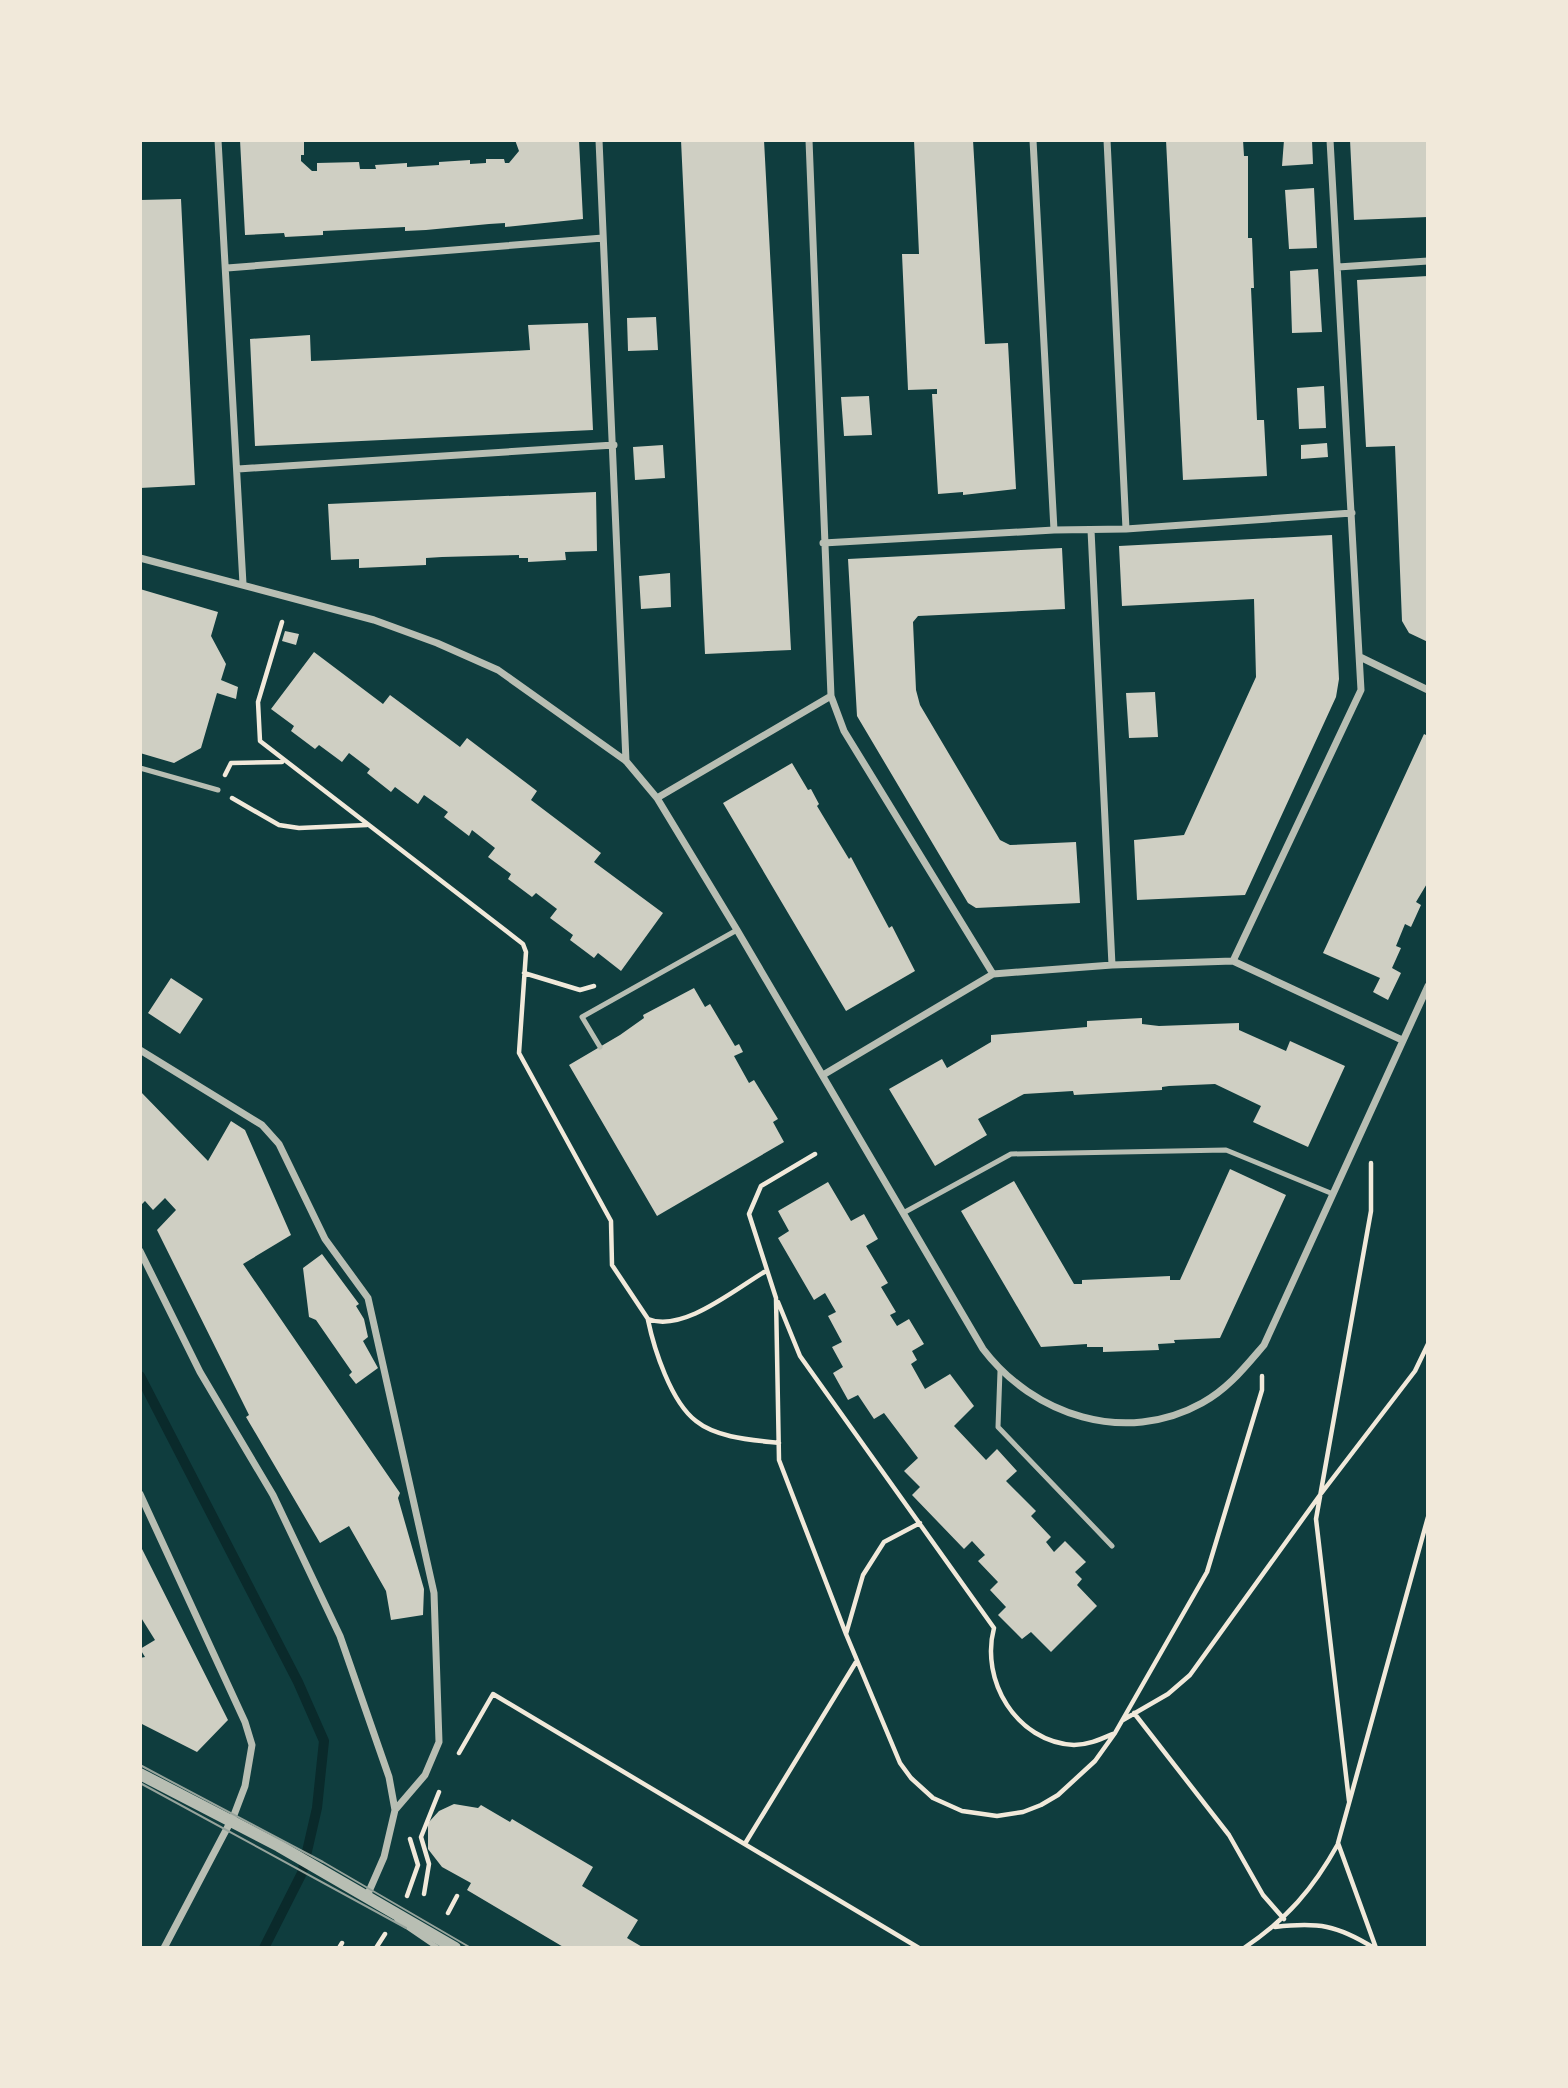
<svg xmlns="http://www.w3.org/2000/svg" width="1568" height="2088" font-family="'IBM Plex Sans',sans-serif">
<style>
.lines{fill:none;stroke-linecap:round;stroke-linejoin:round}
.stream{stroke:#0a2a2b;stroke-width:10}
.building{fill:#cfcfc3}
.path{stroke:#f1e9da;stroke-width:4.5}
.service{stroke:#b8beb3;stroke-width:5}
.minor{stroke:#b8beb3;stroke-width:7}
.tertiary{stroke:#b8beb3;stroke-width:12}
.tram{stroke:#97a49c;stroke-width:2}
</style>
<rect width="100%" height="100%" fill="#0f3d3e"/>
<g class="lines">
<path class="stream" d="M 140,1376 L 298,1682 L 324,1741 L 317,1808 L 302,1873 L 264,1948"/>
</g>
<path class="building" d="M 240,140 L 304,140 L 304,155 L 301,155 L 301,161 L 312,171 L 317,171 L 317,163 L 359,162 L 360,169 L 376,169 L 375,165 L 407,163 L 407,167 L 439,165 L 439,162 L 470,160 L 470,164 L 486,163 L 486,159 L 504,159 L 505,163 L 509,163 L 519,151 L 515,140 L 579,140 L 583,219 L 505,227 L 505,223 L 489,224 L 426,230 L 405,231 L 405,227 L 323,231 L 323,235 L 285,237 L 284,233 L 245,235 Z
M 681,140 L 764,140 L 791,650 L 705,654 Z
M 914,140 L 973,140 L 985,344 L 1008,343 L 1016,489 L 963,495 L 963,492 L 938,494 L 932,394 L 937,394 L 937,389 L 908,390 L 902,254 L 919,254 Z
M 1166,140 L 1243,140 L 1244,156 L 1248,156 L 1248,238 L 1252,238 L 1254,288 L 1251,288 L 1257,420 L 1264,420 L 1267,476 L 1183,480 Z
M 1284,140 L 1312,140 L 1313,164 L 1282,166 Z
M 1350,140 L 1428,140 L 1428,217 L 1354,220 Z
M 1314,188 L 1317,248 L 1289,249 L 1285,190 Z
M 181,199 L 195,485 L 140,488 L 140,200 Z
M 1318,269 L 1322,332 L 1292,333 L 1290,271 Z
M 1428,276 L 1428,642 L 1409,633 L 1402,621 L 1395,446 L 1366,447 L 1357,280 Z
M 656,317 L 658,350 L 628,351 L 627,318 Z
M 588,323 L 593,430 L 255,446 L 250,339 L 310,335 L 311,361 L 336,360 L 530,350 L 528,325 Z
M 1324,386 L 1326,428 L 1299,429 L 1297,388 Z
M 869,396 L 872,435 L 844,436 L 841,397 Z
M 1327,443 L 1328,457 L 1301,459 L 1301,445 Z
M 663,445 L 665,478 L 635,480 L 633,447 Z
M 596,492 L 597,551 L 565,552 L 566,560 L 528,562 L 528,558 L 519,558 L 519,555 L 442,557 L 426,558 L 426,565 L 359,568 L 359,559 L 331,560 L 328,504 Z
M 1332,535 L 1339,679 L 1336,697 L 1245,895 L 1137,900 L 1134,840 L 1184,835 L 1256,677 L 1254,599 L 1122,606 L 1119,546 Z
M 1062,548 L 1065,609 L 918,616 L 913,622 L 916,690 L 920,705 L 1000,840 L 1010,845 L 1076,842 L 1080,903 L 976,908 L 968,903 L 857,716 L 848,559 Z
M 670,573 L 671,607 L 641,609 L 639,576 Z
M 140,589 L 218,612 L 211,636 L 226,664 L 221,680 L 238,687 L 236,699 L 217,693 L 201,748 L 174,763 L 140,753 Z
M 285,631 L 299,634 L 296,645 L 282,641 Z
M 314,652 L 383,704 L 390,695 L 460,747 L 467,738 L 537,791 L 531,800 L 601,853 L 594,862 L 663,913 L 621,971 L 598,953 L 594,958 L 570,940 L 573,935 L 550,918 L 557,909 L 536,893 L 532,897 L 508,879 L 511,874 L 488,857 L 495,848 L 472,830 L 469,836 L 444,817 L 448,812 L 424,795 L 418,804 L 395,787 L 391,792 L 367,773 L 370,769 L 349,753 L 342,762 L 319,745 L 315,749 L 291,731 L 294,726 L 271,709 Z
M 1155,692 L 1158,737 L 1129,738 L 1126,693 Z
M 1424,734 L 1428,736 L 1428,882 L 1416,902 L 1421,905 L 1411,927 L 1405,924 L 1396,946 L 1401,948 L 1392,968 L 1401,973 L 1388,1000 L 1373,992 L 1380,978 L 1323,953 Z
M 792,763 L 808,790 L 811,789 L 819,804 L 817,806 L 849,859 L 851,857 L 889,928 L 892,926 L 915,971 L 846,1011 L 723,803 Z
M 171,978 L 203,999 L 180,1034 L 148,1013 Z
M 694,988 L 705,1007 L 710,1004 L 735,1046 L 739,1044 L 743,1052 L 734,1056 L 749,1083 L 754,1080 L 778,1119 L 773,1122 L 784,1142 L 657,1216 L 569,1065 L 620,1035 L 644,1018 L 643,1015 Z
M 1142,1018 L 1142,1024 L 1159,1026 L 1239,1023 L 1239,1030 L 1286,1051 L 1290,1041 L 1345,1066 L 1308,1147 L 1253,1122 L 1261,1106 L 1215,1084 L 1169,1086 L 1162,1087 L 1162,1090 L 1074,1095 L 1073,1091 L 1024,1094 L 978,1119 L 987,1135 L 935,1166 L 889,1089 L 942,1059 L 947,1068 L 991,1042 L 991,1035 L 1087,1027 L 1087,1021 Z
M 140,1091 L 208,1161 L 231,1121 L 245,1130 L 291,1235 L 243,1264 L 400,1493 L 398,1498 L 424,1589 L 423,1615 L 391,1620 L 386,1591 L 349,1526 L 320,1543 L 246,1417 L 249,1415 L 157,1230 L 176,1210 L 165,1198 L 153,1210 L 145,1201 L 140,1206 Z
M 1230,1169 L 1286,1195 L 1220,1338 L 1174,1340 L 1175,1343 L 1158,1344 L 1159,1350 L 1103,1352 L 1103,1347 L 1087,1347 L 1087,1344 L 1041,1347 L 961,1211 L 1014,1181 L 1074,1284 L 1082,1284 L 1082,1280 L 1170,1276 L 1170,1280 L 1180,1280 Z
M 828,1182 L 851,1221 L 864,1214 L 878,1239 L 866,1246 L 888,1283 L 881,1287 L 896,1312 L 890,1315 L 897,1326 L 909,1319 L 924,1344 L 912,1351 L 917,1360 L 911,1364 L 925,1389 L 950,1374 L 974,1406 L 954,1426 L 986,1460 L 997,1449 L 1017,1471 L 1006,1481 L 1036,1511 L 1031,1516 L 1051,1537 L 1046,1542 L 1054,1552 L 1065,1541 L 1086,1562 L 1075,1572 L 1082,1579 L 1077,1585 L 1097,1606 L 1051,1652 L 1031,1632 L 1022,1639 L 998,1615 L 1006,1607 L 990,1590 L 998,1582 L 978,1561 L 985,1555 L 972,1541 L 964,1549 L 912,1495 L 920,1487 L 904,1471 L 918,1458 L 884,1413 L 874,1419 L 858,1395 L 848,1400 L 833,1373 L 843,1367 L 832,1347 L 842,1342 L 828,1316 L 836,1312 L 825,1293 L 814,1300 L 778,1238 L 789,1231 L 778,1211 Z
M 322,1254 L 359,1304 L 356,1306 L 364,1319 L 368,1337 L 363,1341 L 378,1368 L 356,1384 L 349,1375 L 352,1372 L 316,1320 L 309,1317 L 303,1268 Z
M 140,1545 L 228,1720 L 197,1752 L 140,1723 L 140,1658 L 145,1657 L 140,1649 L 155,1640 L 140,1616 Z
M 454,1804 L 478,1808 L 481,1805 L 510,1822 L 512,1819 L 593,1867 L 582,1886 L 638,1920 L 627,1938 L 644,1948 L 565,1948 L 467,1890 L 471,1883 L 442,1867 L 428,1849 L 428,1823 L 439,1811 Z"/>
<g class="lines">
<path class="path" d="M 282,622 L 258,702 L 260,741 L 523,944 L 526,952 L 519,1053 L 611,1221 L 612,1265 L 648,1319 C 683,1333 735,1289 766,1271
M 225,775 L 231,763 L 282,762
M 232,798 L 279,825 L 299,828 L 367,825
M 524,973 L 580,990 L 594,986
M 815,1154 L 761,1186 L 749,1214 L 776,1298 L 779,1460 L 846,1634 L 900,1763 L 911,1778 L 933,1798 L 962,1811 L 997,1816 L 1023,1812 L 1041,1805 L 1058,1795 L 1095,1761 L 1115,1733 L 1207,1572 L 1262,1390 L 1262,1376
M 778,1302 L 800,1356 L 994,1628 C 980,1680 1016,1742 1074,1745 C 1089,1745 1101,1739 1115,1733
M 648,1320 C 654,1349 671,1402 696,1421 C 717,1438 753,1440 779,1443
M 846,1634 L 863,1575 L 884,1542 L 920,1523
M 1134,1713 L 1229,1835 L 1263,1895 L 1284,1919
M 1123,1720 L 1168,1694 L 1190,1675 L 1320,1495 L 1415,1371 L 1428,1344
M 459,1753 L 493,1694 L 919,1948
M 1349,1801 L 1316,1519 L 1371,1211 L 1371,1163
M 746,1842 L 856,1662
M 424,1894 L 429,1864 L 421,1837 L 439,1792
M 407,1896 L 418,1865 L 410,1839
M 448,1913 L 457,1896
M 1275,1927 C 1318,1922 1337,1925 1374,1948
M 339,1948 L 342,1943
M 376,1948 L 385,1934
M 1244,1948 C 1287,1919 1313,1889 1338,1844
M 1376,1948 L 1338,1843 L 1428,1517"/>
<path class="service" d="M 140,768 L 218,790
M 600,1047 L 582,1017 L 737,930
M 905,1212 L 1011,1154 L 1226,1150 L 1333,1194
M 1000,1371 L 998,1427 L 1112,1546
M 397,1920 L 438,1948"/>
<path class="minor" d="M 218,140 L 243,584
M 599,140 L 626,761
M 809,140 L 831,696 L 844,731 L 993,974
M 1033,140 L 1054,530
M 1107,140 L 1126,529
M 1338,267 L 1428,261
M 227,268 L 603,238
M 238,469 L 614,445
M 1091,530 L 1112,965
M 823,543 L 1054,530 L 1126,529 L 1352,513
M 140,558 L 374,620 L 437,643 L 498,670 L 626,761 L 657,798 L 737,930 L 983,1349 C 1033,1415 1125,1446 1202,1403 C 1228,1389 1245,1367 1264,1345 L 1428,986
M 1360,657 L 1428,690
M 657,798 L 831,696
M 1233,961 L 1361,690 L 1330,140
M 140,1050 L 262,1125 L 279,1144 L 325,1239 L 368,1298 L 434,1593 L 439,1742 L 425,1775 L 395,1810
M 823,1075 L 993,974 L 1112,965 L 1233,961 L 1402,1040
M 140,1251 L 200,1372 L 273,1495 L 340,1636 L 389,1777 L 395,1810 L 384,1857 L 367,1896
M 140,1494 L 245,1722 L 252,1745 L 245,1786 L 234,1815 L 164,1948"/>
<path class="tertiary" d="M 140,1774 L 279,1846 L 455,1948"/>
<path class="tram" d="M 140,1765 L 323,1862 L 471,1948
M 140,1783 L 406,1928"/>
</g>
<rect width="1568" height="2088" fill="none" stroke="#f1e9da" stroke-width="284"/>
</svg>
